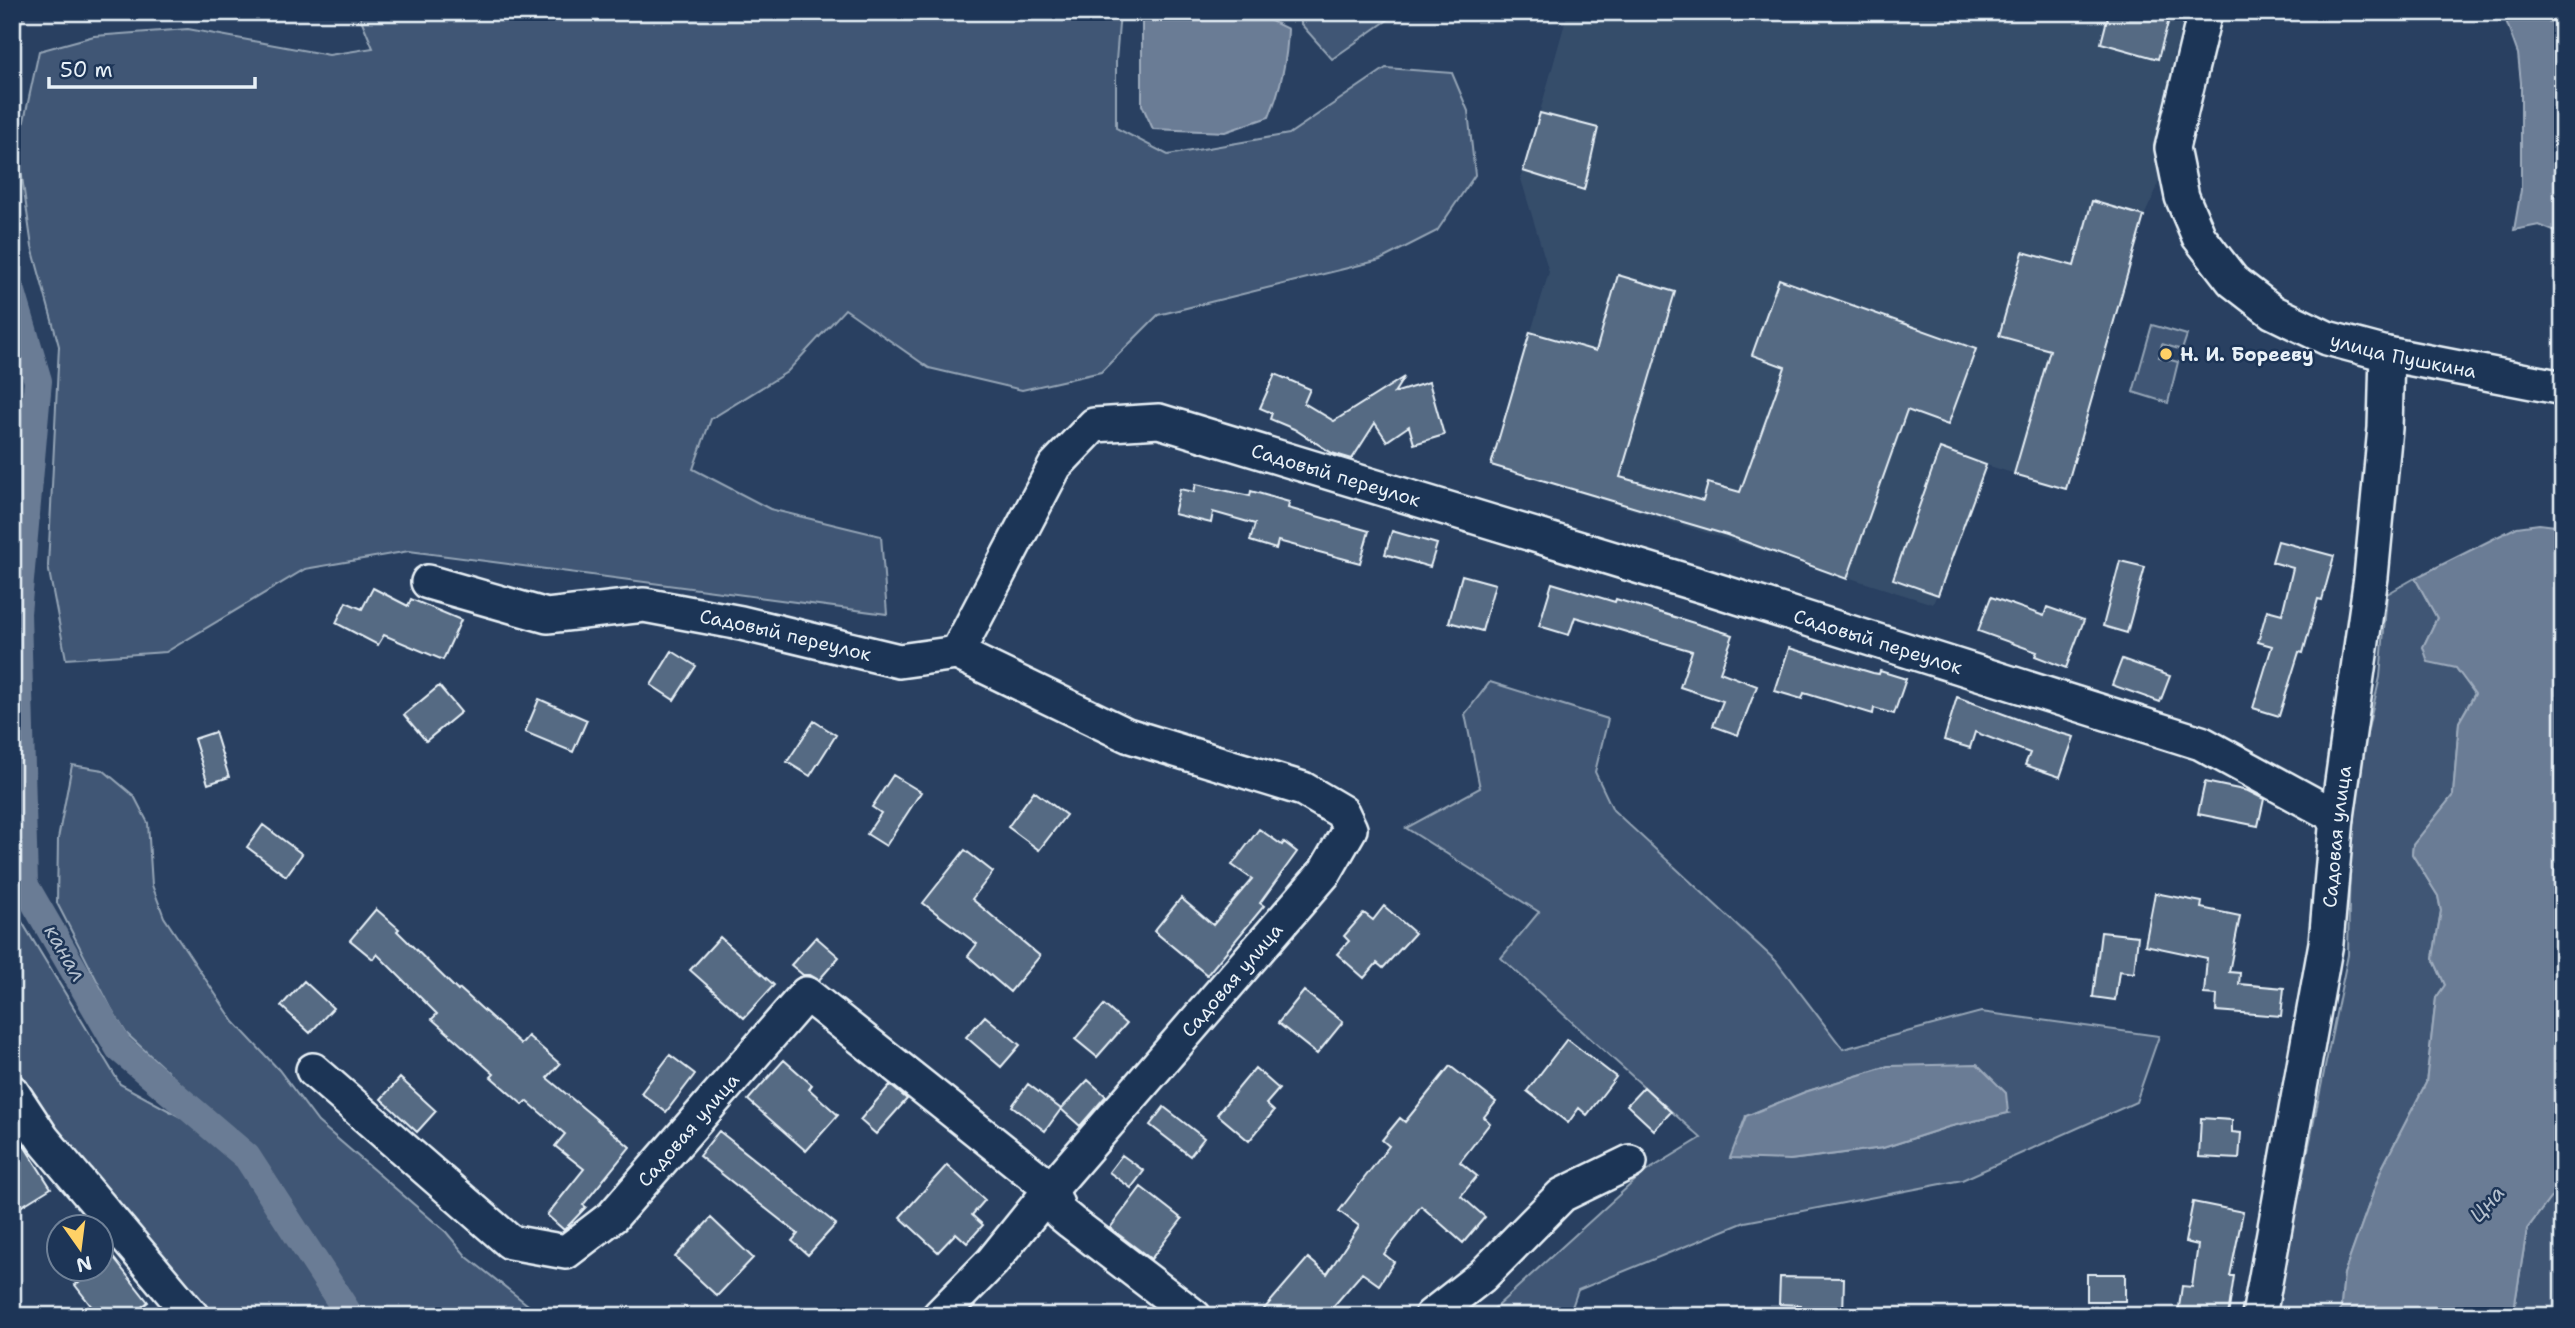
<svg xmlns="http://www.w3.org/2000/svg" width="2575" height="1328" font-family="'Shantell Sans',sans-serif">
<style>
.built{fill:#364d6b}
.green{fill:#415774;stroke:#94a4b6;stroke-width:2;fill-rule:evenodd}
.water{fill:#6b7c95;stroke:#9dabbd;stroke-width:2}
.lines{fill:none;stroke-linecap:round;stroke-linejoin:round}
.canal{stroke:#6b7c95;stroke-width:28}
.building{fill:#556a83;stroke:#e8f1f8;stroke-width:2}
.minor-casing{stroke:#e8f1f8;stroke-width:38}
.minor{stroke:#1d3557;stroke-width:33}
.poi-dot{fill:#ffd166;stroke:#1d3557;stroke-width:2.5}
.labels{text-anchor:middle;stroke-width:5;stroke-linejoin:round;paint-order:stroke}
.poi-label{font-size:19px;font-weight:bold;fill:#e8f1f8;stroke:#1d3557;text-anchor:start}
.street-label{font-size:19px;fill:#e8f1f8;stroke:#1d3557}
.water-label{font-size:21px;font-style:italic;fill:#b6c2d0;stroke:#1d3557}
</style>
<rect width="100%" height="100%" fill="#294061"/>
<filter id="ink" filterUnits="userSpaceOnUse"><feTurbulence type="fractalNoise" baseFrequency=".0143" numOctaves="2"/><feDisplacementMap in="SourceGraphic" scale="14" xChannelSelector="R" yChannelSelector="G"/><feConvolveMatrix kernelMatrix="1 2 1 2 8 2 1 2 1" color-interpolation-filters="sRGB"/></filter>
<g filter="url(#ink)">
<path class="built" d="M 1568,12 L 2186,12 L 2173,58 L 2161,171 L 2157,188 L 2144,216 L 2066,489 L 1986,465 L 1933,604 L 1491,465 L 1549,272 L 1521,179 Z"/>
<path class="green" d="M 358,12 L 839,12 L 846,16 L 936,12 L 1120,12 L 1116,61 L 1116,128 L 1168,155 L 1289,134 L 1386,68 L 1452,73 L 1468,111 L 1475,175 L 1437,231 L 1380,260 L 1158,315 L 1101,372 L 1022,390 L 929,368 L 845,309 L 787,372 L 711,419 L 693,469 L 770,509 L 881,536 L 887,614 L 409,551 L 305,569 L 166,652 L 66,659 L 48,566 L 59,346 L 32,247 L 18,149 L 39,51 L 94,36 L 188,29 L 329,55 L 373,48 Z
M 1299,12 L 1399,12 L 1332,59 L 1301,24 Z
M 2152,325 L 2187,335 L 2182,350 L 2162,344 L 2159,357 L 2178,362 L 2168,403 L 2133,392 Z
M 2415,578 L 2437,618 L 2423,647 L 2456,668 L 2475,693 L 2459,722 L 2453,795 L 2413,845 L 2412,854 L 2438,896 L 2441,911 L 2433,958 L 2445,985 L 2436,998 L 2426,1083 L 2382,1168 L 2344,1274 L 2340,1316 L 2274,1316 L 2348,955 L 2351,802 L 2380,677 L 2387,594 Z
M 1490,682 L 1608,719 L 1595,772 L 1613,810 L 1776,961 L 1843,1049 L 1981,1012 L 2159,1036 L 2136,1102 L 1962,1180 L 1745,1222 L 1578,1290 L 1569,1316 L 1486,1316 L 1642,1174 L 1701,1138 L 1501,958 L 1539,912 L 1406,828 L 1480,788 L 1465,714 ZM 1888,1066 L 2008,1113 L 1948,1127 L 1883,1148 L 1790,1160 L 1746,1116 L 1805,1092 Z
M 72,765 L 103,770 L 134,796 L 148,823 L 152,885 L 164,917 L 234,1022 L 279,1070 L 318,1122 L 446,1232 L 467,1257 L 542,1316 L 204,1316 L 123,1208 L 51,1134 L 12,1068 L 12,886 L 19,917 L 120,1084 L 186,1120 L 195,1097 L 126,1033 L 111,1008 L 57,903 L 58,839 Z
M 2563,1181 L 2563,1316 L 2513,1316 L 2527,1229 Z"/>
<path class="water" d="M 1142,12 L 1263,12 L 1269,20 L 1288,29 C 1287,61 1281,88 1269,117 L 1225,132 L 1153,129 L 1142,105 Z
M 2503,12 L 2563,12 L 2563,235 L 2539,225 L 2514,230 L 2521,190 L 2521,83 L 2518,54 Z
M 2539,524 L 2563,527 L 2563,1181 L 2527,1229 L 2513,1316 L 2340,1316 L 2344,1274 L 2382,1168 L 2426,1083 L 2436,998 L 2445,985 L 2433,958 L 2441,911 L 2438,896 L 2412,854 L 2413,845 L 2453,795 L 2459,722 L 2475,694 L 2456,668 L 2428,662 L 2423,647 L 2437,618 L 2415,578 L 2517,527 Z
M 1977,1064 L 2006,1093 L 2008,1113 L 1948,1127 L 1883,1148 L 1790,1160 L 1730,1158 L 1746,1116 L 1805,1092 L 1888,1066 Z"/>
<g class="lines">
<path class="canal" d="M 12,13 L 12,12
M 12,292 L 38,381 L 17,613 L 24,884 L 119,1048 L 247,1157 L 350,1316"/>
</g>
<path class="building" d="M 2109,12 L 2171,12 L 2158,59 L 2101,43 Z
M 1540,113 L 1598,128 L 1584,190 L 1523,171 Z
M 2092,201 L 2144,216 L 2066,489 L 2014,474 L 2050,350 L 1999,336 L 2023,252 L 2074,266 Z
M 1618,275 L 1675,292 L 1620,477 L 1703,501 L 1708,483 L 1740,492 L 1785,367 L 1752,355 L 1779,279 L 1976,349 L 1948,425 L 1907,410 L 1847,579 L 1727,535 L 1491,465 L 1530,332 L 1596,351 Z
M 1275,374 L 1310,389 L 1304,403 L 1334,421 L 1404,377 L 1394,393 L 1429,382 L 1444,435 L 1414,444 L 1409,426 L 1387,441 L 1375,423 L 1352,459 L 1332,453 L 1294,429 L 1270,419 L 1272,413 L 1260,408 Z
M 1940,448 L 1986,465 L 1938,595 L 1893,579 Z
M 1196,484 L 1250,496 L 1251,491 L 1289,502 L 1288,508 L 1369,531 L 1360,563 L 1278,541 L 1276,549 L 1250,541 L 1255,524 L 1213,512 L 1211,523 L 1174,514 L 1180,489 L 1194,492 Z
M 1392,531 L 1437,544 L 1430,567 L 1385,554 Z
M 2278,541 L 2334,556 L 2322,600 L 2318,599 L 2303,653 L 2299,652 L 2279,716 L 2253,708 L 2272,646 L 2258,642 L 2267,610 L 2282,614 L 2293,568 L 2272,562 Z
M 2120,561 L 2145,567 L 2127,633 L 2103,626 Z
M 1462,575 L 1495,584 L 1482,631 L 1449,622 Z
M 1552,583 L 1615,602 L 1616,599 L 1733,635 L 1720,672 L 1757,686 L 1738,735 L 1713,726 L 1723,701 L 1680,687 L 1692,651 L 1575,617 L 1569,635 L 1539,626 Z
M 373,588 L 408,606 L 411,599 L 461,620 L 443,660 L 384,635 L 378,645 L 336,623 L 346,602 L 362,609 Z
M 1991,597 L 2044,616 L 2047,607 L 2084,620 L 2066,668 L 2035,656 L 2037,652 L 1978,631 Z
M 1789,648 L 1873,673 L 1879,674 L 1880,671 L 1906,679 L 1894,714 L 1874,708 L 1873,714 L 1804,693 L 1802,699 L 1775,691 Z
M 672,651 L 696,666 L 674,700 L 651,685 Z
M 2122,659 L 2170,676 L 2160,702 L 2112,685 Z
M 439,686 L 461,712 L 426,741 L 404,715 Z
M 1957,697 L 2039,727 L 2074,737 L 2060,777 L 2025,765 L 2030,753 L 1975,732 L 1970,748 L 1944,740 Z
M 539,699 L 587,720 L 573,752 L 525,732 Z
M 814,721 L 836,735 L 810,776 L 787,762 Z
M 215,732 L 229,777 L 208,784 L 194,739 Z
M 893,775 L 921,792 L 886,846 L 867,834 L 881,813 L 872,807 Z
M 2205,782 L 2248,791 L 2264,799 L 2258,826 L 2198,814 Z
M 1034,791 L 1066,815 L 1039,850 L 1008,827 Z
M 263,825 L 302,854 L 286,876 L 247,847 Z
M 1259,829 L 1282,845 L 1284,842 L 1297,852 L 1260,903 L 1264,906 L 1207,975 L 1154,931 L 1181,898 L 1213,925 L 1252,879 L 1232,865 Z
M 965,850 L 993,872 L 972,899 L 1040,956 L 1010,992 L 968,956 L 977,944 L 923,903 Z
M 2155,893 L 2202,902 L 2201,908 L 2240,916 L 2229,972 L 2240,973 L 2239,984 L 2284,988 L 2281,1016 L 2216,1011 L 2217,995 L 2204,994 L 2207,958 L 2145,945 Z
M 1384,906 L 1415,933 L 1383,968 L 1377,963 L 1364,978 L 1337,954 L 1349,941 L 1344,936 L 1364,913 L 1373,920 Z
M 376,909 L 399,929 L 397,931 L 458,991 L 460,989 L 521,1044 L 528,1036 L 560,1064 L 547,1078 L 630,1147 L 583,1205 L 586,1207 L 564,1230 L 547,1215 L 584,1169 L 555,1146 L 565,1134 L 527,1101 L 523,1105 L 491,1077 L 494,1074 L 432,1019 L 437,1014 L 377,954 L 373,959 L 350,940 Z
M 2101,932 L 2138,936 L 2134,973 L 2119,971 L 2115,1000 L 2093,997 Z
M 720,937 L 774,985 L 744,1018 L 690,970 Z
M 816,937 L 839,957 L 819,980 L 810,975 L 803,975 L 791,965 Z
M 304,981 L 333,1008 L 310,1033 L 281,1006 Z
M 1304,991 L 1343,1022 L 1317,1054 L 1278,1023 Z
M 1104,1005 L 1126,1024 L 1097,1057 L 1075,1039 Z
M 985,1016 L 1020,1045 L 1001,1067 L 966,1037 Z
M 1567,1039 L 1616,1077 L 1587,1115 L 1579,1108 L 1568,1123 L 1527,1091 Z
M 670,1055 L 695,1074 L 666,1112 L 641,1093 Z
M 784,1060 L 812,1085 L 809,1089 L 838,1115 L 806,1151 L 748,1100 Z
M 1450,1066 L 1496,1102 L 1484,1117 L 1490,1123 L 1460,1162 L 1477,1176 L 1461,1196 L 1485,1217 L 1463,1243 L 1421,1206 L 1384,1254 L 1394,1262 L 1379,1285 L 1362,1273 L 1325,1316 L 1258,1316 L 1308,1258 L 1327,1274 L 1359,1226 L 1339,1211 L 1389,1146 L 1382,1140 L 1400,1118 L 1405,1122 Z
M 1255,1068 L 1279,1089 L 1266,1104 L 1274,1111 L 1249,1141 L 1217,1114 Z
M 400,1078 L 436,1111 L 417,1132 L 381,1099 Z
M 1088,1080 L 1106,1096 L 1080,1126 L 1061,1109 Z
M 1028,1084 L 1061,1109 L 1045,1131 L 1012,1106 Z
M 890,1085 L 907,1099 L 876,1134 L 860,1120 Z
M 1644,1087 L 1671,1112 L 1654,1130 L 1627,1105 Z
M 1164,1107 L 1204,1138 L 1190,1156 L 1150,1125 Z
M 2201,1118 L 2232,1120 L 2232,1132 L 2241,1133 L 2239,1159 L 2199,1157 Z
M 12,1127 L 51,1188 L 12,1212 Z
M 719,1131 L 836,1224 L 808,1255 L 792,1241 L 798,1234 L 699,1156 Z
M 1122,1155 L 1144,1171 L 1131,1188 L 1109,1172 Z
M 947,1165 L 985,1200 L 972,1215 L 983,1225 L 967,1243 L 956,1233 L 938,1252 L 900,1217 Z
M 1141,1187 L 1182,1219 L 1151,1259 L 1110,1228 Z
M 2193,1202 L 2243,1212 L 2230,1276 L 2234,1276 L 2228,1316 L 2178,1314 L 2182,1286 L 2192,1287 L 2198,1245 L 2185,1242 Z
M 711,1218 L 753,1258 L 717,1296 L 675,1257 Z
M 112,1256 L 148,1302 L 130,1316 L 99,1316 L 75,1285 L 96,1269 L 102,1269 L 102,1264 Z
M 2087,1274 L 2125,1274 L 2125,1301 L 2087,1301 Z
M 1780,1277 L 1844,1278 L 1843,1316 L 1801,1316 L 1801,1305 L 1779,1304 Z"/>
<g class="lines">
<g class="minor-casing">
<g id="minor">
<path id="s1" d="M 2205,12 L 2172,148 L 2182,197 L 2199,237 L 2233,281 L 2273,312 L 2327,338 L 2387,354 L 2563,388"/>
<path id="s2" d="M 428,582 L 547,616 L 644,605 L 741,623 L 899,661 L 957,653 L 1055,466 L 1094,425 L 1159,421 L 1703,586 L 2201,743 L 2337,817"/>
<path id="s3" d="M 313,1070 L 510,1242 L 566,1252 L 613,1216 L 806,994 L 1051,1189 L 1060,1213 L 1071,1222 L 1194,1316"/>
<path d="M 12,1092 L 43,1139 L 192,1316"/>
<path id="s4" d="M 939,1316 L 992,1262 L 1051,1189 L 1325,872 L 1350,829 L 1342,812 L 1303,789 L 1127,735 L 957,653"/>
<path d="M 1431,1316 L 1482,1276 L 1562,1195 L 1630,1162"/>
<path id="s5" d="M 2259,1316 L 2326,943 L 2337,817 L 2371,577 L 2385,428 L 2387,354"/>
</g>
</g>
<use href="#minor" class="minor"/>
</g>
</g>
<circle class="poi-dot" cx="2166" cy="354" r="7"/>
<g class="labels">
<g class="poi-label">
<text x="2180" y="361">Н. И. Борееву</text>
</g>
<g class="street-label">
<text dy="7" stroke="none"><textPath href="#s1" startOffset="478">улица Пушкина</textPath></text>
<text dy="7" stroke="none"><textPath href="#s2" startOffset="1059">Садовый переулок</textPath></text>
<text dy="7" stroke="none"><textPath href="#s2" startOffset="366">Садовый переулок</textPath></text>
<text dy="7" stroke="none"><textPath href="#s2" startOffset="1626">Садовый переулок</textPath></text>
<text dy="7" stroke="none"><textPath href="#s5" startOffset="486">Садовая улица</textPath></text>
<text dy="7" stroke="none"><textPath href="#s4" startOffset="446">Садовая улица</textPath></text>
<text dy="7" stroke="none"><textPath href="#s3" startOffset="492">Садовая улица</textPath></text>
</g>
<g class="water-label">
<text transform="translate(65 953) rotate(60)" y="7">канал</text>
<text transform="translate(2487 1204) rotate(-48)" y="7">Цна</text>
</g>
</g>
<rect width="2575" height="1328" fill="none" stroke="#1d3557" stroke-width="42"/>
<rect x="21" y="21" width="2533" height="1286" fill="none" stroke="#e8f1f8" stroke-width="2.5" filter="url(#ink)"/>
<g transform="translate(80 1248) rotate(166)"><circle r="33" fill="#1d3557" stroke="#6e8097" stroke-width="2"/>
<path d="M0-5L12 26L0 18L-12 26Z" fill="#ffd166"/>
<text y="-10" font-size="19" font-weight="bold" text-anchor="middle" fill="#e8f1f8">N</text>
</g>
<path d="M49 77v10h206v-10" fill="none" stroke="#e8f1f8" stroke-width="3.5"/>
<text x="60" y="77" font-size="21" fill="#e8f1f8" stroke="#1d3557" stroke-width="5" paint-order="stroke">50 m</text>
</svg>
